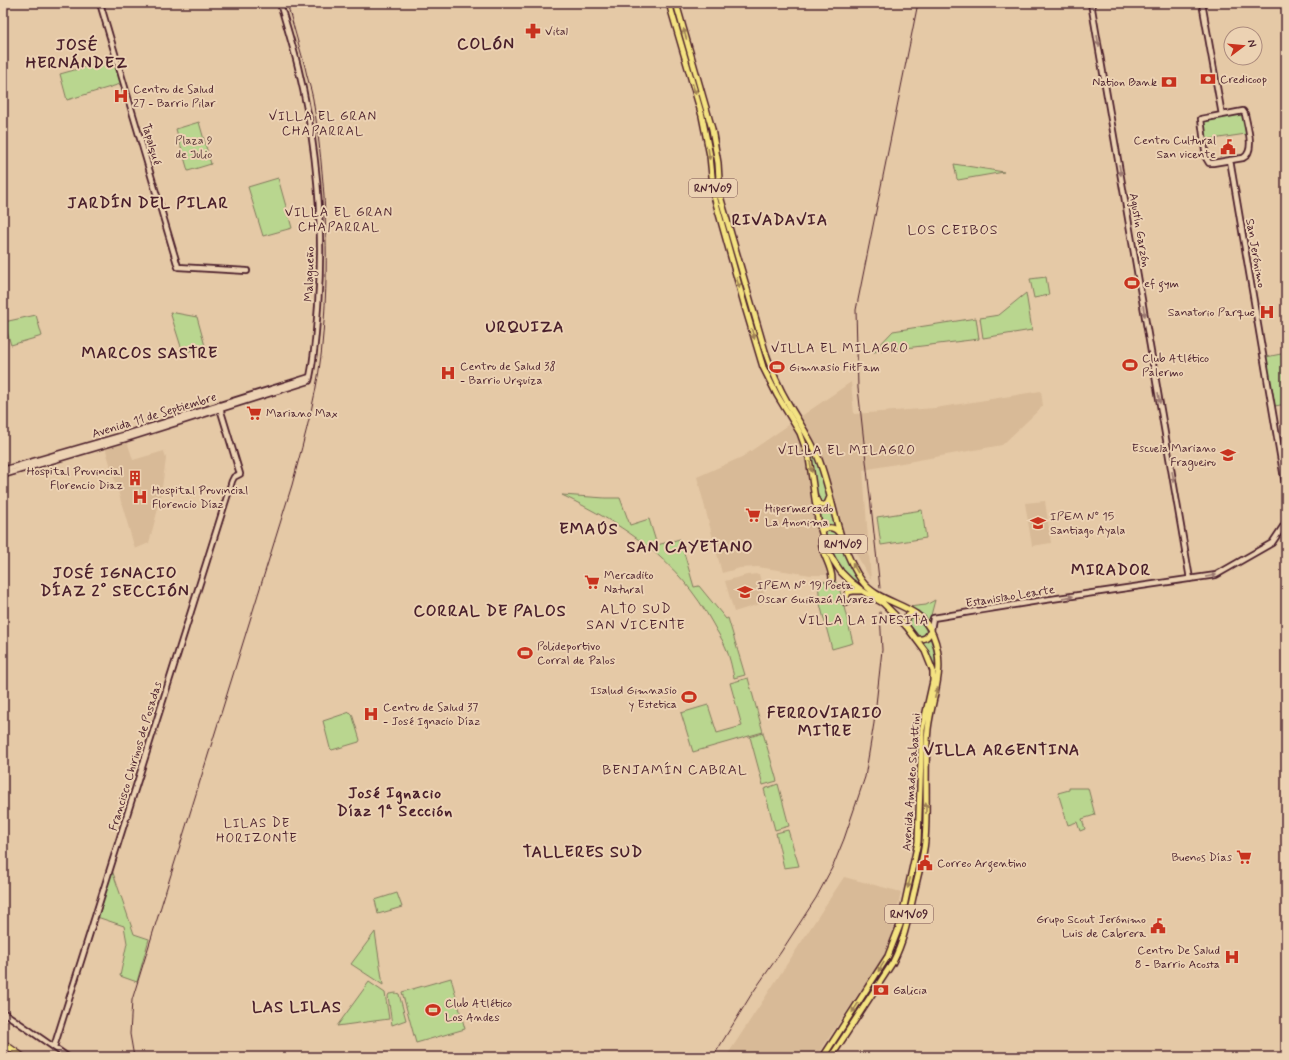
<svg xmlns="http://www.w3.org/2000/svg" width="1289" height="1060" font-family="Mynerve,sans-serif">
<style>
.built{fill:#d8ba97}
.green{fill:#b9d68f;stroke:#827a5d}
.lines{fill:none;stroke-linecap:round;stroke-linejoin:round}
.secondary-casing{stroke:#4a1f2b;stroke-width:8}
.primary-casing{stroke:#4a1f2b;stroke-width:8}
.highway-casing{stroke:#4a1f2b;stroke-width:8}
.secondary{stroke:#ecd2b3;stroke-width:4.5}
.primary{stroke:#f4e382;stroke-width:5}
.highway{stroke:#f4e382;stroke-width:5.5}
.rail{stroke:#4a1f2b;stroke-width:1}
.oneway{fill:#9f8156}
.oneway2{fill:#9b786f}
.labels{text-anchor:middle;stroke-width:4;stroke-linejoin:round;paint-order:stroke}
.shield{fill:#ecd2b3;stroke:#7b5554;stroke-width:1}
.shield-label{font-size:11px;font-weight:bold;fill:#4a1f2b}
.poi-label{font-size:12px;fill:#4a1f2b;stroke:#ecd2b3;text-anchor:start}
.park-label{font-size:12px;fill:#5b3a3a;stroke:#ecd2b3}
.street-label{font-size:12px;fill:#4a1f2b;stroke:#ecd2b3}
.neighbourhood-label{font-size:13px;letter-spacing:1px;fill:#4a1f2b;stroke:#ecd2b3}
.quarter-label{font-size:14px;letter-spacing:1px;fill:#4a1f2b;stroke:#ecd2b3}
.district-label{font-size:16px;font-weight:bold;letter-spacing:1px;fill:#4a1f2b;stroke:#ecd2b3}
</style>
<rect width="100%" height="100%" fill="#e5c9a6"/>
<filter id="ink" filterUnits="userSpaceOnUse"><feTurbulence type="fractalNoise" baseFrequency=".025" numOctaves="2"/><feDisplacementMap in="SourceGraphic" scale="8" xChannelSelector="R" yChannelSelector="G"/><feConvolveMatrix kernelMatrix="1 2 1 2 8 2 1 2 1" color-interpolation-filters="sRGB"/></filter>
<g filter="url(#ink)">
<path class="built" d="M 851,382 L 854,414 L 935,408 L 1041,391 L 1043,406 L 1002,445 L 863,470 L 871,580 L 842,529 L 818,539 L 829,575 L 811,575 L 758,567 L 740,568 L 722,573 L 697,477 L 742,457 Z
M 127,441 L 133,460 L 164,451 L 166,459 L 160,501 L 149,543 L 135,549 L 105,447 Z
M 1045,501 L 1051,543 L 1032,546 L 1025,503 Z
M 759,574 L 766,602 L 734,612 L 725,581 L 747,575 Z
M 844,877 L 901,892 L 889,948 L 816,1057 L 726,1057 Z"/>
<path class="green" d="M 117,58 L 124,83 L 67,100 L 60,74 Z
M 1243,113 L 1246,134 L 1206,140 L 1202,119 Z
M 199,122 L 211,164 L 188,171 L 176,129 Z
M 954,164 L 1004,172 L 958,180 L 957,179 Z
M 278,178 L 292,228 L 263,236 L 248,187 Z
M 1046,277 L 1049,295 L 1034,298 L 1030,279 Z
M 1026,293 L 1032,330 L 983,338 L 980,318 L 999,315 Z
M 170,312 L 197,317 L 205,346 L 183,353 Z
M 36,315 L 42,336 L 11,345 L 4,322 Z
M 976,318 L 979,339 L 873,352 L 893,331 Z
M 1286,353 L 1286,404 L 1275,406 L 1266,357 Z
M 796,422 C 807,438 830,482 828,501 L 823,504 C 814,497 815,473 812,463 C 809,448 803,435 796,422 Z
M 562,495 L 605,498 L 620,498 L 630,525 L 649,519 L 657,545 L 680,539 L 694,587 L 699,586 L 726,619 L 728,618 L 745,675 L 734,678 C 732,668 730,658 726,648 C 723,640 717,632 713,624 C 678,560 626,526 562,495 Z
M 831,504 L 836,527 L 823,529 L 819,506 L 828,506 Z
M 922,510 L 926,538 L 881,545 L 877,517 Z
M 828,530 L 834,531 L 850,565 L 867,591 C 845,577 832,559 825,535 Z
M 834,581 L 838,584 L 839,587 L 853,643 L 832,649 L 820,604 L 818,582 Z
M 935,600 L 929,623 L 921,614 L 908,607 L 926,605 Z
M 913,616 C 919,619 926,627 927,634 L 925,636 L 919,636 L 909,624 L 908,618 Z
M 930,637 L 935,655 L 935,683 L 925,648 L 921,641 L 926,641 Z
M 748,678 L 763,732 L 693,752 L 681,713 L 708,705 L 717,733 L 742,726 L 730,683 Z
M 350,712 L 352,714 L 360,740 L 359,742 L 332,750 L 330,748 L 323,721 Z
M 763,733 L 777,781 L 763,785 L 750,737 Z
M 778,784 L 789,826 L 775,830 L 764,789 Z
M 1069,788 L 1088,788 L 1095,815 L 1082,819 L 1085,829 L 1080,831 L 1077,822 L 1068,825 L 1058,793 L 1069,790 Z
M 788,830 L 799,866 L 784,868 L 776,833 Z
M 112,870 L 134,934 L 149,939 L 137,982 L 120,976 L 127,943 L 124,926 L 97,917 Z
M 397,893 L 402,907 L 378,914 L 375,900 Z
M 375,932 L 383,985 L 351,964 Z
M 451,978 L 465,1029 L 416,1043 L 402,992 Z
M 369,982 L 385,993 L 389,1019 L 337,1026 Z
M 396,993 L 399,994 L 406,1020 L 392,1025 L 388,996 L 389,994 Z"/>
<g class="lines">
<g class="secondary-casing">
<path id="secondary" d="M 100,3 L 178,267 L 247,271
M 1091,3 L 1190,579
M 1202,3 L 1222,115
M 1243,111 L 1245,114 C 1247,125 1256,152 1243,158 L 1213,163 L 1209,163 L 1206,158 L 1201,119 Z
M 1230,160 L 1286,490
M 3,470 L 124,435 L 310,377
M 3,475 L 125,439 L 309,381 C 315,357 316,330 318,306 C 324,226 317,145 298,67 C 293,46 286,24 280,3
M 931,630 L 933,618 L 1038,601 L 1216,575 L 1272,543 L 1286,522
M 3,1012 L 68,1057
M 54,1047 L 232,481 L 234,477 L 240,474 L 219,405"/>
</g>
<g class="primary-casing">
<path id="primary" d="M 669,3 L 702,116 L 710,156 L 714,196 L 745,307 L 763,367 L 777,395 L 800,433 L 809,458 L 818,520 L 826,546 L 833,560 L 841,572 L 851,582 L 864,592 L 883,603 L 907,627 L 925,651 L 933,671 L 933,681 L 922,730 L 918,842 L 900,925 L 888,956 L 823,1057
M 676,3 L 712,129 L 718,163 L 720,196 L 765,351 C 771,369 778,386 788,403 C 798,421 810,437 818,457 C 834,497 836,544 862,581 C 880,606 920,602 933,635 C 947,670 932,695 928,729 C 924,766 928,804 925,841 C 924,854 920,867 917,880 C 910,908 906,937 893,962 L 831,1057
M 816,499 C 818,504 822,507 827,504 L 830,497
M 821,530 C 828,527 834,526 839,533
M 822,537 C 819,552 832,564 832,579
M 846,603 L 846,598 L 848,592 L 853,591 L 862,591
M 906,626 L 906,622 L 907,616 L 912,614 L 916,614
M 916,639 C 924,640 928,638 931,630"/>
</g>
<g class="highway-casing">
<path id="highway" d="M 3,1043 L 23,1057"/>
</g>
<use href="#secondary" class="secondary"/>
<use href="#primary" class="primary"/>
<use href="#highway" class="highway"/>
<path class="rail" d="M 880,588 L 858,388 L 856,310 L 918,3
M 134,1057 L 130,1034 L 132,1000 L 292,485 C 305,435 320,385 323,334 C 330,255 325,177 313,99 C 311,88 307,78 305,67 C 299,46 293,24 287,3
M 713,1057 L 751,995 L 781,952 L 816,898 L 833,866 L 844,839 L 865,777 L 874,723 L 882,650 L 880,612"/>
</g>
<defs><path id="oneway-solid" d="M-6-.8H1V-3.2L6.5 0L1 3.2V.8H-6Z"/></defs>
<g class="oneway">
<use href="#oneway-solid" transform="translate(685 34) rotate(-106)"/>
<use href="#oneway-solid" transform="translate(694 89) rotate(74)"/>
<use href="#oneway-solid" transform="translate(709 154) rotate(82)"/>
<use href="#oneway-solid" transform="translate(738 283) rotate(74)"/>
<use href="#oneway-solid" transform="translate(753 334) rotate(73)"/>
<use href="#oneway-solid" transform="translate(811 467) rotate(80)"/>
<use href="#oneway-solid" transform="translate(855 568) rotate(-120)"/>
<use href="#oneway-solid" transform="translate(936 693) rotate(-77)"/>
<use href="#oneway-solid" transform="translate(926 808) rotate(-89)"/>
<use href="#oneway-solid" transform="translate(909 883) rotate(104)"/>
<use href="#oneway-solid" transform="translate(881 967) rotate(122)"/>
<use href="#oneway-solid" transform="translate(855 1008) rotate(123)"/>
</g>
<g class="oneway2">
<use href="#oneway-solid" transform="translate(1098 41) rotate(80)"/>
<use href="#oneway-solid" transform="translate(1120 170) rotate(80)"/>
<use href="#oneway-solid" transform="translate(1144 311) rotate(80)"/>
<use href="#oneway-solid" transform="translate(1159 398) rotate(80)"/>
<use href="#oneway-solid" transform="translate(1173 477) rotate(80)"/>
<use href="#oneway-solid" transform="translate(1211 576) rotate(-10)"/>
<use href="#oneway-solid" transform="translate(1068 597) rotate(-8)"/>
</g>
</g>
<defs>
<g id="pharmacy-bare" transform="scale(1.2)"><path d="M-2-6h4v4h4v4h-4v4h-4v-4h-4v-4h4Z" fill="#c8321e" stroke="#ecd2b3" stroke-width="2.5" paint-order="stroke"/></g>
<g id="bank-bare" transform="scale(1.2)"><path d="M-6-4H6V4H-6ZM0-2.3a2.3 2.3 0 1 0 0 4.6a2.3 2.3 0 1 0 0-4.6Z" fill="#c8321e" stroke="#ecd2b3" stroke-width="2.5" paint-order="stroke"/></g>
<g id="hospital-bare" transform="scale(1.2)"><path d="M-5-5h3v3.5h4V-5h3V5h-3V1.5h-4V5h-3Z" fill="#c8321e" stroke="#ecd2b3" stroke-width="2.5" paint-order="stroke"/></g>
<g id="civic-bare" transform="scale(1.2)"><path d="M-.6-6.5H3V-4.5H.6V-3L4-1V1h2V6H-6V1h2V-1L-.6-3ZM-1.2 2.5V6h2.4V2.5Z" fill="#c8321e" stroke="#ecd2b3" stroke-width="2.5" paint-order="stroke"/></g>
<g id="stadium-bare" transform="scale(1.2)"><path d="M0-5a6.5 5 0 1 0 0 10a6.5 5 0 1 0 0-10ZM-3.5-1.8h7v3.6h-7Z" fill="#c8321e" stroke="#ecd2b3" stroke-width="2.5" paint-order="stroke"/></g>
<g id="supermarket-bare" transform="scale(1.2)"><path d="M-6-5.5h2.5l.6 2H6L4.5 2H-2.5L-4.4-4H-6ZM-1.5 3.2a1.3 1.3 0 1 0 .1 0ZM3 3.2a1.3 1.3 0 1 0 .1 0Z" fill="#c8321e" stroke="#ecd2b3" stroke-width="2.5" paint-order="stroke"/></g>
<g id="school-bare" transform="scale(1.2)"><path d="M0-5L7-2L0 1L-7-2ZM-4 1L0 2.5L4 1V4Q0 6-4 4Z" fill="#c8321e" stroke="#ecd2b3" stroke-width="2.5" paint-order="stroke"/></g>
<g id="building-bare" transform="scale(1.2)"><path d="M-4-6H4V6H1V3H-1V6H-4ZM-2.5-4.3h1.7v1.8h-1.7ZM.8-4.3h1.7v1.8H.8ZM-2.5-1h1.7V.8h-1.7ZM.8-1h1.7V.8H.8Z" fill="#c8321e" stroke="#ecd2b3" stroke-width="2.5" paint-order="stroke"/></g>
</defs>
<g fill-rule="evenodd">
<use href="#pharmacy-bare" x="533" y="31"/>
<use href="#bank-bare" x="1208" y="79"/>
<use href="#bank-bare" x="1169" y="82"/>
<use href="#hospital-bare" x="121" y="96"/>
<use href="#civic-bare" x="1228" y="147"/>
<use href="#stadium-bare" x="1132" y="283"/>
<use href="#hospital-bare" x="1267" y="312"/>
<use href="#stadium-bare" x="1130" y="365"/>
<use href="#stadium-bare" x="777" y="367"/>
<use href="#hospital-bare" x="448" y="373"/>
<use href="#supermarket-bare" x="254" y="413"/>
<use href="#school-bare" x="1228" y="455"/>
<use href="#building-bare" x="135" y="478"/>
<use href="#hospital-bare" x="140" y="497"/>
<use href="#supermarket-bare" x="753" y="515"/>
<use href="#school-bare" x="1038" y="523"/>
<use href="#supermarket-bare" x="592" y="582"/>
<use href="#school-bare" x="745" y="592"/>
<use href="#stadium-bare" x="525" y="653"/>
<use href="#stadium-bare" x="689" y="697"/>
<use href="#hospital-bare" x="371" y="714"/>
<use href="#supermarket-bare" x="1244" y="857"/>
<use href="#civic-bare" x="925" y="863"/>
<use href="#civic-bare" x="1158" y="926"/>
<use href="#hospital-bare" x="1232" y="957"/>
<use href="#bank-bare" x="881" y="990"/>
<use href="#stadium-bare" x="433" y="1010"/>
</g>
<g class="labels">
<g class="shield">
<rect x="689" y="179" width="48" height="18" rx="3"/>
<rect x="819" y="535" width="48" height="18" rx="3"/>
<rect x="885" y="905" width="48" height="18" rx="3"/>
</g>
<g class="shield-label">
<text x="713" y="192">RN1V09</text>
<text x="843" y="548">RN1V09</text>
<text x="909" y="918">RN1V09</text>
</g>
<g class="poi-label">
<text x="545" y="35">Vital</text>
<text x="1220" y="83">Credicoop</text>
<text x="1157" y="86" text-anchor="end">Nation Bank</text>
<text x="133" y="93">Centro de Salud<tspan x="133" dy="14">27 - Barrio Pilar</tspan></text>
<text x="1216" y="144" text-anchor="end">Centro Cultural<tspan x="1216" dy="14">San vicente</tspan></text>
<text x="1144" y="287">ef gym</text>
<text x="1255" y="316" text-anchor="end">Sanatorio Parque</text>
<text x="1142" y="362">Club Atlético<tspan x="1142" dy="14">Palermo</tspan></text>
<text x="460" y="370">Centro de Salud 38<tspan x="460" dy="14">- Barrio Urquiza</tspan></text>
<text x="789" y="371">Gimnasio FitFam</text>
<text x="266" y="417">Mariano Max</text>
<text x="1216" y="452" text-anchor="end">Escuela Mariano<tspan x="1216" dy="14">Fragueiro</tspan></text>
<text x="123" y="475" text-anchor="end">Hospital Provincial<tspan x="123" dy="14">Florencio Diaz</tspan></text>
<text x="152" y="494">Hospital Provincial<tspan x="152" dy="14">Florencio Díaz</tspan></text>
<text x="765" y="512">Hipermercado<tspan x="765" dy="14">La Anonima</tspan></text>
<text x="1050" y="520">IPEM Nº 15<tspan x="1050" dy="14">Santiago Ayala</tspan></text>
<text x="604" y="579">Mercadito<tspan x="604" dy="14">Natural</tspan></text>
<text x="757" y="589">IPEM Nº 19 Poeta<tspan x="757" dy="14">Oscar Guiñazú Alvarez</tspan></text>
<text x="537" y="650">Polideportivo<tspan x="537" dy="14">Corral de Palos</tspan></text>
<text x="677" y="694" text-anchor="end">Isalud Gimnasio<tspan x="677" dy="14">y Estetica</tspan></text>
<text x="383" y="711">Centro de Salud 37<tspan x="383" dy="14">- José Ignacio Díaz</tspan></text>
<text x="1232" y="861" text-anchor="end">Buenos Días</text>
<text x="937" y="867">Correo Argentino</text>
<text x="1146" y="923" text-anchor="end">Grupo Scout Jerónimo<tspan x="1146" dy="14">Luis de Cabrera</tspan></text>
<text x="1220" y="954" text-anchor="end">Centro De Salud<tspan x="1220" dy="14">8 - Barrio Acosta</tspan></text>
<text x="893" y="994">Galicia</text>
<text x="445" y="1007">Club Atlético<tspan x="445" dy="14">Los Andes</tspan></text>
</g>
<g class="park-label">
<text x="194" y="144">Plaza 9<tspan x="194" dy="14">de Julio</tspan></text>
</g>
<g class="street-label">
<text transform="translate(152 144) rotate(74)" y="4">Tapalqué</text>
<text transform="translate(1140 230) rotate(80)" y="4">Agustín Garzón</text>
<text transform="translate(1256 253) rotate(80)" y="4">San Jerónimo</text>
<text transform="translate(309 274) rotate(-88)" y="4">Malagueño</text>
<text transform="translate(154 415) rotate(-17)" y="4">Avenida 11 de Septiembre</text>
<text transform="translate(1010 596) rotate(-9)" y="4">Estanislao Learte</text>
<text transform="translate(135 756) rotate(-73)" y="4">Francisco Chirinos de Posadas</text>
<text transform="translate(911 782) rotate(-86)" y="4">Avenida Amadeo Sabattini</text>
</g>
<g class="neighbourhood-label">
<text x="323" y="120">VILLA EL GRAN<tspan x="323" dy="15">CHAPARRAL</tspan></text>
<text x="339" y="216">VILLA EL GRAN<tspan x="339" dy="15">CHAPARRAL</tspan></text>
<text x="840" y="352">VILLA EL MILAGRO</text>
<text x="847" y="454">VILLA EL MILAGRO</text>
<text x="864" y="624">VILLA LA INESITA</text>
<text x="257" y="827">LILAS DE<tspan x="257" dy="15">HORIZONTE</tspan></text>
</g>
<g class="quarter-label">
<text x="953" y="234">LOS CEIBOS</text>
<text x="636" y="613">ALTO SUD<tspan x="636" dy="16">SAN VICENTE</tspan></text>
<text x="675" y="774">BENJAMÍN CABRAL</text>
</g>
<g class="district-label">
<text x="486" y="49">COLÓN</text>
<text x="77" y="50">JOSÉ<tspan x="77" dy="18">HERNÁNDEZ</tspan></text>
<text x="148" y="208">JARDÍN DEL PILAR</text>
<text x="780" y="225">RIVADAVIA</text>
<text x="525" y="332">URQUIZA</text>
<text x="150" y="358">MARCOS SASTRE</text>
<text x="589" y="534">EMAÚS</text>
<text x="690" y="552">SAN CAYETANO</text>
<text x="1111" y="575">MIRADOR</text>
<text x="115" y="578">JOSÉ IGNACIO<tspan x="115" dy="18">DÍAZ 2° SECCIÓN</tspan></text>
<text x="490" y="616">CORRAL DE PALOS</text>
<text x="825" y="718">FERROVIARIO<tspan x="825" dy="18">MITRE</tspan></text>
<text x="1002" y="755">VILLA ARGENTINA</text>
<text x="395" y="798">José Ignacio<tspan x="395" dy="18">Díaz 1ª Sección</tspan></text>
<text x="583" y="857">TALLERES SUD</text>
<text x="297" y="1012">LAS LILAS</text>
</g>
</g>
<rect width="1289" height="1060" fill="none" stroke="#ecd2b3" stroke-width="16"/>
<rect x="8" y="8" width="1273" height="1044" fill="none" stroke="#4a1f2b" stroke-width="1.5" filter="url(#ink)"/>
<g transform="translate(1243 46) rotate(74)"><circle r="19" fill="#ecd2b3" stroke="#ab8a7d"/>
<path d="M0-3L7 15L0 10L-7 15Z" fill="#c8321e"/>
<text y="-6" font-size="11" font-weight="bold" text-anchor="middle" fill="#4a1f2b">N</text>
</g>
</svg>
